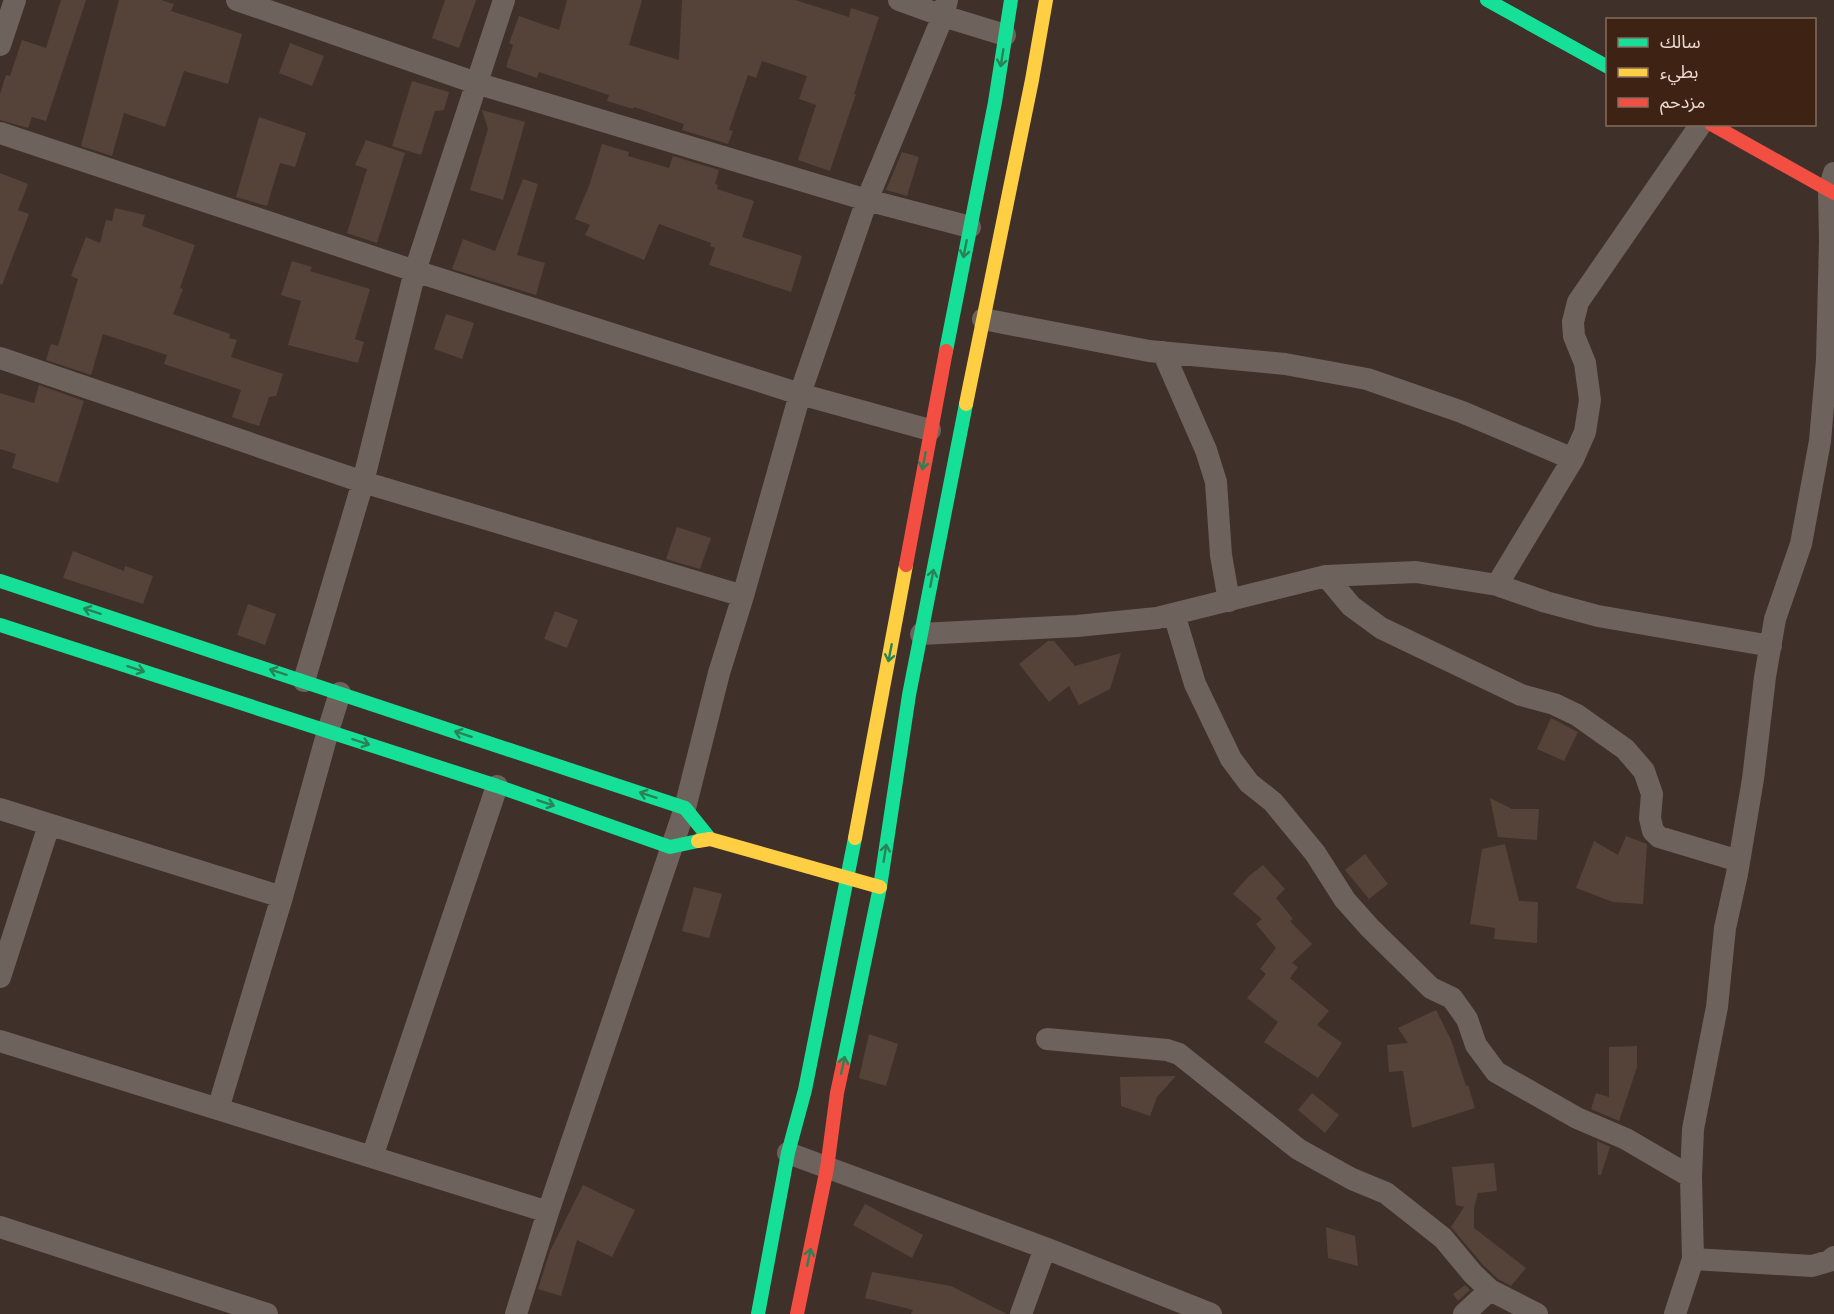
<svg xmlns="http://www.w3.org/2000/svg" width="1834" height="1314" font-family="Cabin,'Noto Sans Arabic',sans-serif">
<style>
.building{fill:#55433a}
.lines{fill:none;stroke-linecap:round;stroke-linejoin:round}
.street{stroke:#6e625d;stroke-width:22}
.fast{stroke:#16e098;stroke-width:14}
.slow{stroke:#ffcf43;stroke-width:14}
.jam{stroke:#f24e42;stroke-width:14}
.oneway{stroke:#2a8256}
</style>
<rect width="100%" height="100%" fill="#3f3029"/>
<path class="building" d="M 61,0 L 86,0 L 46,121 L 32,117 L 28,128 L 0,120 L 0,94 L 6,75 L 10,76 L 22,40 L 46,48 Z
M 119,0 L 161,0 L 174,4 L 171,11 L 242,34 L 228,84 L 184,71 L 165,127 L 124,113 L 112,156 L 81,146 Z
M 445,0 L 476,0 L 459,48 L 432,38 Z
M 567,0 L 642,0 L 629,45 L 679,60 L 682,0 L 795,0 L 849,17 L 851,8 L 879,17 L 854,94 L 856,94 L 830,171 L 798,160 L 816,105 L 799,99 L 807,76 L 762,61 L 756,78 L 748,75 L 729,130 L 733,131 L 728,144 L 682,130 L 684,124 L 634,107 L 633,109 L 607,101 L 609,95 L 539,72 L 537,78 L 506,67 L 513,45 L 509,43 L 519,16 L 559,30 Z
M 290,43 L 324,56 L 312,86 L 279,73 Z
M 412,81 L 449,92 L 444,110 L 435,111 L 421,155 L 392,146 Z
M 482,110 L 525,122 L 503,200 L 470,190 L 488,129 Z
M 259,117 L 306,133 L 295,167 L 280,163 L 267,206 L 236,197 Z
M 366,140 L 405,153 L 377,243 L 347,233 L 367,169 L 355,165 Z
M 602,144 L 629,152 L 628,156 L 669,168 L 673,156 L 719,170 L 715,184 L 718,185 L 717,189 L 754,201 L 742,237 L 802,256 L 791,292 L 709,265 L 715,248 L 710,246 L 711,243 L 659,224 L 644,260 L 585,235 L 590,225 L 575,219 L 589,186 Z
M 902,152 L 919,157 L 907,196 L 886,190 Z
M 0,173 L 28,184 L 18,210 L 29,214 L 2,285 L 0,284 Z
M 523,179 L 538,184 L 517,255 L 545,263 L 536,295 L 452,269 L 463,239 L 495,251 Z
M 115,208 L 145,215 L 142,226 L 195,245 L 180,288 L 183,289 L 173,314 L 230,334 L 229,338 L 237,340 L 231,357 L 283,374 L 276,396 L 269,397 L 259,426 L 232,417 L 241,390 L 164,364 L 167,355 L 103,334 L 91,375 L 46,360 L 51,344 L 58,346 L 78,279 L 71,276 L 86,237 L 100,243 L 106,220 L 112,221 Z
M 292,261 L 312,267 L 310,271 L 370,289 L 355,339 L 364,342 L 358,363 L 288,345 L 301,301 L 281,295 Z
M 446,314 L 474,323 L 462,359 L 434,349 Z
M 39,385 L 84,401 L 58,483 L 12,468 L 16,454 L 0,449 L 0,393 L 34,403 Z
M 677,527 L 711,538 L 700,569 L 666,559 Z
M 73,551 L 124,571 L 125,566 L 153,576 L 143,604 L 63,578 Z
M 248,604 L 276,614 L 265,645 L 237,635 Z
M 555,611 L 578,620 L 567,648 L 544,639 Z
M 1048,641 L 1054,641 L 1075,666 L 1121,653 L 1110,689 L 1079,705 L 1069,686 L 1049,702 L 1019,664 Z
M 1551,718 L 1578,732 L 1564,761 L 1537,749 Z
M 1490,798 L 1512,809 L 1539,809 L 1537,840 L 1498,837 Z
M 1626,836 L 1647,844 L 1643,904 L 1613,902 L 1576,888 L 1594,841 L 1618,855 Z
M 1505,844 L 1519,901 L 1538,902 L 1537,943 L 1494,939 L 1495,928 L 1470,924 L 1482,849 Z
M 1365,854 L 1388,884 L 1369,899 L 1345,870 Z
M 1263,865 L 1285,889 L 1276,898 L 1293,919 L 1290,921 L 1312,944 L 1292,963 L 1298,967 L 1290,978 L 1329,1011 L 1317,1025 L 1342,1043 L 1318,1078 L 1264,1042 L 1278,1022 L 1247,998 L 1266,974 L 1260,969 L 1276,948 L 1256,924 L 1262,919 L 1233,894 L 1249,876 Z
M 694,887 L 722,894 L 709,938 L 682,931 Z
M 1436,1010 L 1451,1040 L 1466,1086 L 1468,1085 L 1475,1108 L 1412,1128 L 1403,1071 L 1389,1072 L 1387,1045 L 1408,1043 L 1398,1028 Z
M 869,1034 L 898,1044 L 886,1086 L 859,1078 Z
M 1637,1046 L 1637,1067 L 1619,1121 L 1591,1109 L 1596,1093 L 1609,1097 L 1609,1047 Z
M 1176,1076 L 1157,1097 L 1150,1116 L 1121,1106 L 1120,1077 Z
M 1312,1093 L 1339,1115 L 1325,1133 L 1298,1110 Z
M 1597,1141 L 1610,1147 L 1601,1175 L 1598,1175 Z
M 1494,1163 L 1497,1191 L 1478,1193 L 1474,1208 L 1474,1228 L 1526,1268 L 1511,1286 L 1498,1279 L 1483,1265 L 1451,1227 L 1464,1207 L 1456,1205 L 1452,1167 Z
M 583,1185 L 635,1210 L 612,1257 L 577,1240 L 561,1296 L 538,1289 L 550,1251 Z
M 865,1204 L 923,1235 L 912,1258 L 853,1225 Z
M 1326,1227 L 1355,1236 L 1358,1266 L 1328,1258 Z
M 872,1272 L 951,1286 L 1007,1314 L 911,1314 L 913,1310 L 865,1298 Z
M 1465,1285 L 1470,1290 L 1458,1301 L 1453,1294 Z"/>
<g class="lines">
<path class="street" d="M 237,0 L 476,83 L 867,200 L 970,227
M 899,0 L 943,16 L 1005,35
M 0,45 L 15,0
M 0,133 L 415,271 L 800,394 L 930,430
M 983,319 L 1149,351 L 1285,364 L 1367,379 L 1462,412 L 1573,459
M 1163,352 L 1206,450 L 1216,482 L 1221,555 L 1229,601
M 0,358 L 363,482 L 743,596
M 1326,576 L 1351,606 L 1381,628 L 1521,695 L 1554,704 L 1577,715 L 1625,749 L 1644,771 L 1652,794 L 1650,818 L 1653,831 L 1659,837 L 1739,861
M 1497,585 L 1573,459 L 1585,432 L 1590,400 L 1585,363 L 1574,336 L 1573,322 L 1578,302 L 1701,124
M 1174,614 L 1195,684 L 1231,759 L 1249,783 L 1273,802 L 1315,853 L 1345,900 L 1370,928 L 1431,988 L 1452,998 L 1467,1019 L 1476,1045 L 1496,1072 L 1577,1118 L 1626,1139 L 1691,1177
M 921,634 L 1077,626 L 1157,618 L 1326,576 L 1416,572 L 1497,585 L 1546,602 L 1598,616 L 1771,646
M 304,681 L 363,482 L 415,271 L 504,0
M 0,809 L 282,897
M 0,977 L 49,825
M 1047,1039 L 1167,1050 L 1179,1054 L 1298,1149 L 1352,1179 L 1386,1193 L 1443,1238 L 1473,1274 L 1490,1290 L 1537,1314
M 0,1041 L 548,1212
M 218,1109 L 282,897 L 328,731 L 340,693
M 788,1153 L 1045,1248 L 1211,1314
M 372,1157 L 497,786
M 0,1227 L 267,1314
M 1693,1259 L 1812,1266 L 1829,1261 L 1834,1257
M 516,1314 L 548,1212 L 685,808 L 719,673 L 743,596 L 800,394 L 867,200 L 943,16 L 947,0
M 1021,1314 L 1045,1248
M 1464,1314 L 1490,1290
M 1675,1314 L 1693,1259 L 1691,1177 L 1693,1129 L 1717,1007 L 1725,928 L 1737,874 L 1753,779 L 1765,677 L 1775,619 L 1801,544 L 1820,441 L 1827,360 L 1830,241 L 1829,190 L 1834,173"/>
<path class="fast" d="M 1487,0 L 1608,67
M 946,351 L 995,102 L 1011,0
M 0,581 L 685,808 L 710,839
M 0,625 L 497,786 L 670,847 L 698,841
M 843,1065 L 880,887 L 909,695 L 966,404
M 758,1314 L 788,1153 L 805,1090 L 855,838"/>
<path class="slow" d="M 966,404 L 1032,80 L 1046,0
M 855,838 L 906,565
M 698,841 L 710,839 L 880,887"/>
<path class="jam" d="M 1711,124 L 1834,193
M 906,565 L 946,351
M 797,1314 L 827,1168 L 837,1093 L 843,1065"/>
</g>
<defs><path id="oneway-shaft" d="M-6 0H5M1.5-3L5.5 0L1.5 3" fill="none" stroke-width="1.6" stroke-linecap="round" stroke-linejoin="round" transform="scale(1.5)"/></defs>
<g class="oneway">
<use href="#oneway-shaft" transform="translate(1002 58) rotate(99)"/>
<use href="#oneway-shaft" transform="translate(965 249) rotate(101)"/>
<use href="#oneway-shaft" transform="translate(924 461) rotate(100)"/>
<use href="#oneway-shaft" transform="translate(932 578) rotate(-79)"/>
<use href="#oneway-shaft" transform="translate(92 611) rotate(-162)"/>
<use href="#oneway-shaft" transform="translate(890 653) rotate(101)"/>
<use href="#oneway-shaft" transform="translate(136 669) rotate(18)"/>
<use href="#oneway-shaft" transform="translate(278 672) rotate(-162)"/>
<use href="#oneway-shaft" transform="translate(463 734) rotate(-162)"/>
<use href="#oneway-shaft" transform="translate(361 742) rotate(18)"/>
<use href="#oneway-shaft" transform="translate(648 795) rotate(-162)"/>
<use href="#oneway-shaft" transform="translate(546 803) rotate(19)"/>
<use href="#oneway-shaft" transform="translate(885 853) rotate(-81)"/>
<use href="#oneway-shaft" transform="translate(843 1065) rotate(-78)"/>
<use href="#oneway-shaft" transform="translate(809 1257) rotate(-78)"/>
</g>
<rect x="1606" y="18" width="210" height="108" fill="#3e2315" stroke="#846c60" stroke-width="1.5"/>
<rect x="1618" y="38" width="30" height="9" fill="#16e098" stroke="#846c60" stroke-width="1.5"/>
<text x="1660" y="48" font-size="18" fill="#ecdad1">سالك</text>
<rect x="1618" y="68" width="30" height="9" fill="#ffcf43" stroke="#846c60" stroke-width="1.5"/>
<text x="1660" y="78" font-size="18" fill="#ecdad1">بطيء</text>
<rect x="1618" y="98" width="30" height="9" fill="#f24e42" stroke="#846c60" stroke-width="1.5"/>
<text x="1660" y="108" font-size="18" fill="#ecdad1">مزدحم</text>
</svg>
